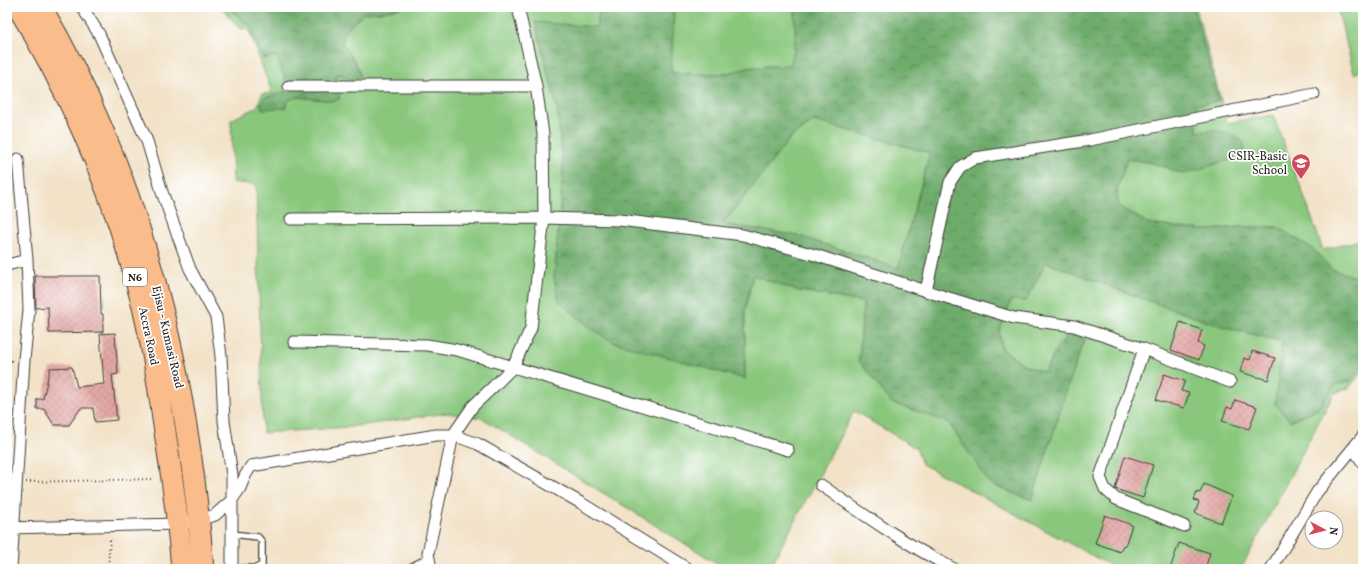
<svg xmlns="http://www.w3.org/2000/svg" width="1370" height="576" font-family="Vollkorn,serif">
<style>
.green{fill:#89c77d;stroke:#52724c}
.forest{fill:url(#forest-crowns);stroke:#456444;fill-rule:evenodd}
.building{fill:url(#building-cross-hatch)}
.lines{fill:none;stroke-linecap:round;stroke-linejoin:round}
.lane-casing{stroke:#3c3a36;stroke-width:8}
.street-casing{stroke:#3c3a36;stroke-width:13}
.highway-casing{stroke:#3c3a36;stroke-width:23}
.path{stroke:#3c3a36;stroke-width:2;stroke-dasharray:1 3;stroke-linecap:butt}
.lane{stroke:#fff;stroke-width:5.5}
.street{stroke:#fff;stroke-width:11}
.highway{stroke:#fabc8b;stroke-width:21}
.labels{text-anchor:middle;stroke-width:3.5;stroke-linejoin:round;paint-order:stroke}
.shield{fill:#fff;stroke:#606060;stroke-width:1}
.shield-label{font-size:11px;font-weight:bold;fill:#1c1c1c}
.poi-label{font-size:12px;fill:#1c1c1c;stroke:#fff;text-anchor:end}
.street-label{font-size:12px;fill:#1c1c1c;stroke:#fff}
</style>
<defs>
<pattern id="forest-crowns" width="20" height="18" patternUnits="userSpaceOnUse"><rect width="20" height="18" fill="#6eac6c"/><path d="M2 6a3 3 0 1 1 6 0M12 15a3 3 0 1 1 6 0" fill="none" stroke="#5a8b58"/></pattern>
<pattern id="building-cross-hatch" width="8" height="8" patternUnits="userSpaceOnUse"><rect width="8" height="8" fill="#e3a8a6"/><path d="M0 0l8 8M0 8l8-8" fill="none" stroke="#c2908e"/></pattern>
</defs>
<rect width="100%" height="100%" fill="#fff"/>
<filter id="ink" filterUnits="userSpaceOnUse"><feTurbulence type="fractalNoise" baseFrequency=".025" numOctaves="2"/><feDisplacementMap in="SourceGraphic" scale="8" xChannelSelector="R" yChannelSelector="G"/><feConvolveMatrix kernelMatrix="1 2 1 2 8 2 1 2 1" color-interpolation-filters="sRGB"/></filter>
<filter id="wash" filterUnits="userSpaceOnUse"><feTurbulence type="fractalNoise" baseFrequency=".012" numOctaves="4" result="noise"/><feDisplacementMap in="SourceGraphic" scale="16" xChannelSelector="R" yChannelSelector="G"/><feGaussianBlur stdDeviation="0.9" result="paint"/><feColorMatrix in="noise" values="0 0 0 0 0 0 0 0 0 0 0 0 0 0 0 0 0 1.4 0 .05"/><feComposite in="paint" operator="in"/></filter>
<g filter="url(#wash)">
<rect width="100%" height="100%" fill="#f2e2c7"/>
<path class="green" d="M 221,7 L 228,7 L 249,24 L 263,59 L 276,56 L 290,91 L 264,98 L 261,103 L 262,109 L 298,97 L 333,101 L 336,76 L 339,74 L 350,79 L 360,76 C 359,63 347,53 342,42 L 346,30 L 364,13 L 380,12 L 404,7 L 600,7 L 596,27 L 535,23 L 557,107 L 563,173 L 554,278 L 745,378 L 745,311 L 753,275 L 795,290 L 863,302 L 859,361 L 892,403 L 948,422 L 990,484 L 1032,500 L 1073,370 L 1085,340 L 1069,334 L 1057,348 L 1045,372 L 1026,366 L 1002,349 L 999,333 L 1011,300 L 1026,301 L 1046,262 L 1130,294 L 1211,323 L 1282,342 L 1275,404 L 1318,409 L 1335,385 L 1351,381 L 1363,364 L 1363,370 L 1349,388 L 1334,393 L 1241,569 L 1117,569 L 922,464 L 916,448 L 854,411 L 769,569 L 726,569 L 482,418 L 447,413 L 350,427 L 263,433 L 256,185 L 233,182 L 231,120 L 257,107 L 262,94 L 272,93 L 248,28 L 240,29 Z
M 643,7 L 795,7 L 795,46 L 790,65 L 753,67 L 722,74 L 671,73 L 674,8 Z
M 1193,7 L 1196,7 L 1227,123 L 1273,115 L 1304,196 L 1323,250 L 1363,239 L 1363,280 L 1331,269 L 1314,250 L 1277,227 L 1238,227 L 1209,230 L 1181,228 L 1149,224 L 1118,206 L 1117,189 L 1127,159 L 1149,162 L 1184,174 L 1214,130 L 1197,133 L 1196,105 L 1219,100 Z
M 1337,7 L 1356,7 L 1363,20 L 1363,70 L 1354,74 Z
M 815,121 L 930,153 L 898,268 L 799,236 L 723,224 L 791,137 Z"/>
<path class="forest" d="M 228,7 L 404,7 L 380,12 L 364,13 L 346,30 L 342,42 C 347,54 359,63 360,76 L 350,79 L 340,74 L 336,76 L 340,99 L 333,101 L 298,97 L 289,100 L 285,108 L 262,109 L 261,103 L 264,98 L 289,90 L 276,56 L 263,59 L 249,24 L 245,23 Z
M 600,7 L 674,8 L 671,73 L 722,74 L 753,67 L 790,65 L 795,46 L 795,7 L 1193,7 L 1219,101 L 1196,105 L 1197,132 L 1214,130 L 1236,136 L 1244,143 L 1245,155 L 1184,174 L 1149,162 L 1127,159 L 1117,189 L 1118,206 L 1149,224 L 1181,228 L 1209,230 L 1238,227 L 1277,227 L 1314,250 L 1331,269 L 1363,280 L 1363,364 L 1351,381 L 1335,385 L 1318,409 L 1290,421 L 1275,404 L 1282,342 L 1211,323 L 1130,294 L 1046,262 L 1026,301 L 1011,300 L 999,333 L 1002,349 L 1026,366 L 1045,372 L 1057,348 L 1069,334 L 1085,339 L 1073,370 L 1032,500 L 990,484 L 948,422 L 892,403 L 859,361 L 863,302 L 795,290 L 753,275 L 745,311 L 745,379 L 613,342 L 589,327 L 559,301 L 554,278 L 563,173 L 557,107 L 535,22 L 596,27 ZM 814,121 L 930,153 L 898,268 L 799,236 L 723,224 L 791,137 Z"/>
<g id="blocks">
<path class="building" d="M 35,276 L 100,276 L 101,314 L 103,314 L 103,332 L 49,333 L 48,307 L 36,308 Z
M 1180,322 L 1202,330 L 1198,343 L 1204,346 L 1199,360 L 1171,350 Z
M 115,333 L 118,374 L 112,375 L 117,420 L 95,422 L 93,408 L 81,408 L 69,425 L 54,425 L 44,409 L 37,409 L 37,399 L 43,399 L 50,368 L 72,367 L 77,387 L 104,384 L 100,334 Z
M 1252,351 L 1275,358 L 1268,380 L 1240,372 L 1244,358 L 1250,360 Z
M 1164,374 L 1185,381 L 1181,391 L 1189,393 L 1184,408 L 1156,400 Z
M 1235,400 L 1257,407 L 1249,429 L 1222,421 L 1227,407 L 1232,409 Z
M 1125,456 L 1153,465 L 1143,498 L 1115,489 Z
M 1204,484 L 1232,496 L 1221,523 L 1195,513 L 1199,502 L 1194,500 L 1197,492 L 1200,493 Z
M 1105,515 L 1132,525 L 1125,546 L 1123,545 L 1120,552 L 1095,543 Z
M 1179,543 L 1210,553 L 1205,569 L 1170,569 Z"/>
</g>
</g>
<g filter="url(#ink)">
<use href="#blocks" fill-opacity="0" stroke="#3c3a36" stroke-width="1"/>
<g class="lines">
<g class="lane-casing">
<path id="lane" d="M 232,569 L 256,568 L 262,565 L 262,542 L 258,537 L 232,534"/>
</g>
<g class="street-casing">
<path id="street" d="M 82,7 L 99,34 L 147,141 L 162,192 L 190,269 L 216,317 L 221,356 L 224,421 L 232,475 L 232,569
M 289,86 L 536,86
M 291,219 L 544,218 L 619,220 L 743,235 L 815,255 L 926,291 L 1014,318 L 1074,326 L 1144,349 L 1230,382
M 7,265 L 27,260
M 926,291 L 950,182 L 960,167 L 975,158 L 1090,140 L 1314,94
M 294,342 L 427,345 L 457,350 L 788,450
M 1144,349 L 1100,477 L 1105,489 L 1116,499 L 1184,526
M 1353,448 L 1363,463
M 821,485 C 864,515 907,545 954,569
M 7,528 L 179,524 L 199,520 L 215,515 L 231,501 L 240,488 L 245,476 L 251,466 L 436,435 L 453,435 L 478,444 L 581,503 L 688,569
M 11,569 L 24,360 L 29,310 L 27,260 L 18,159
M 412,569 L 429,560
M 431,569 L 428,553 L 453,435 L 473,406 L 494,386 L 513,367 L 531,328 L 544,218 L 543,134 L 536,86 L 518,7
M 1271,569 L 1317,492 L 1363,436"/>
</g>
<g class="highway-casing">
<path id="highway" d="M 18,7 C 74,100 117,201 143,307 C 152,344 158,382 163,419 C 171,469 178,519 182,569
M 41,7 C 142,179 188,371 203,569"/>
</g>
<path class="path" d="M 7,361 L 14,361
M 7,401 L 12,401
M 26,482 L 152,479
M 108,569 L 110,537"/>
<use href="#lane" class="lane"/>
<use href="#street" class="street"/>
<use href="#highway" class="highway"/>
</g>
</g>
<defs>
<g id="school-pin" transform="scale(1)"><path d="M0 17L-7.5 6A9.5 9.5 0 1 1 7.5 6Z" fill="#d1495b" stroke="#fff"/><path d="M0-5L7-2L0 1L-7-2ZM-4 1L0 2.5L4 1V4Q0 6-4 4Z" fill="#fff"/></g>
</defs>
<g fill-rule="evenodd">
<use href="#school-pin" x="1301" y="163"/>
</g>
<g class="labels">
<rect class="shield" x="123" y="268" width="24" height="18" rx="3"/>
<g class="shield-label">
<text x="135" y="281">N6</text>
</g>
<g class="poi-label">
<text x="1287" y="160">CSIR-Basic<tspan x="1287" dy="14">School</tspan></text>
</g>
<g class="street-label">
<text transform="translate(149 336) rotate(78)" y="4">Accra Road</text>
<text transform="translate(168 337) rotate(77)" y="4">Ejisu - Kumasi Road</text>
</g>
</g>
<rect width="1370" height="576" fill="none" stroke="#fff" stroke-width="24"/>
<g transform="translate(1324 530) rotate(97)"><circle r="19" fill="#ffffff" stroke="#a4a4a4"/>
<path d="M0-3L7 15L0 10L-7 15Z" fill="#d1495b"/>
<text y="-6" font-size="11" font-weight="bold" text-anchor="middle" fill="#1c1c1c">N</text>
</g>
</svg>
